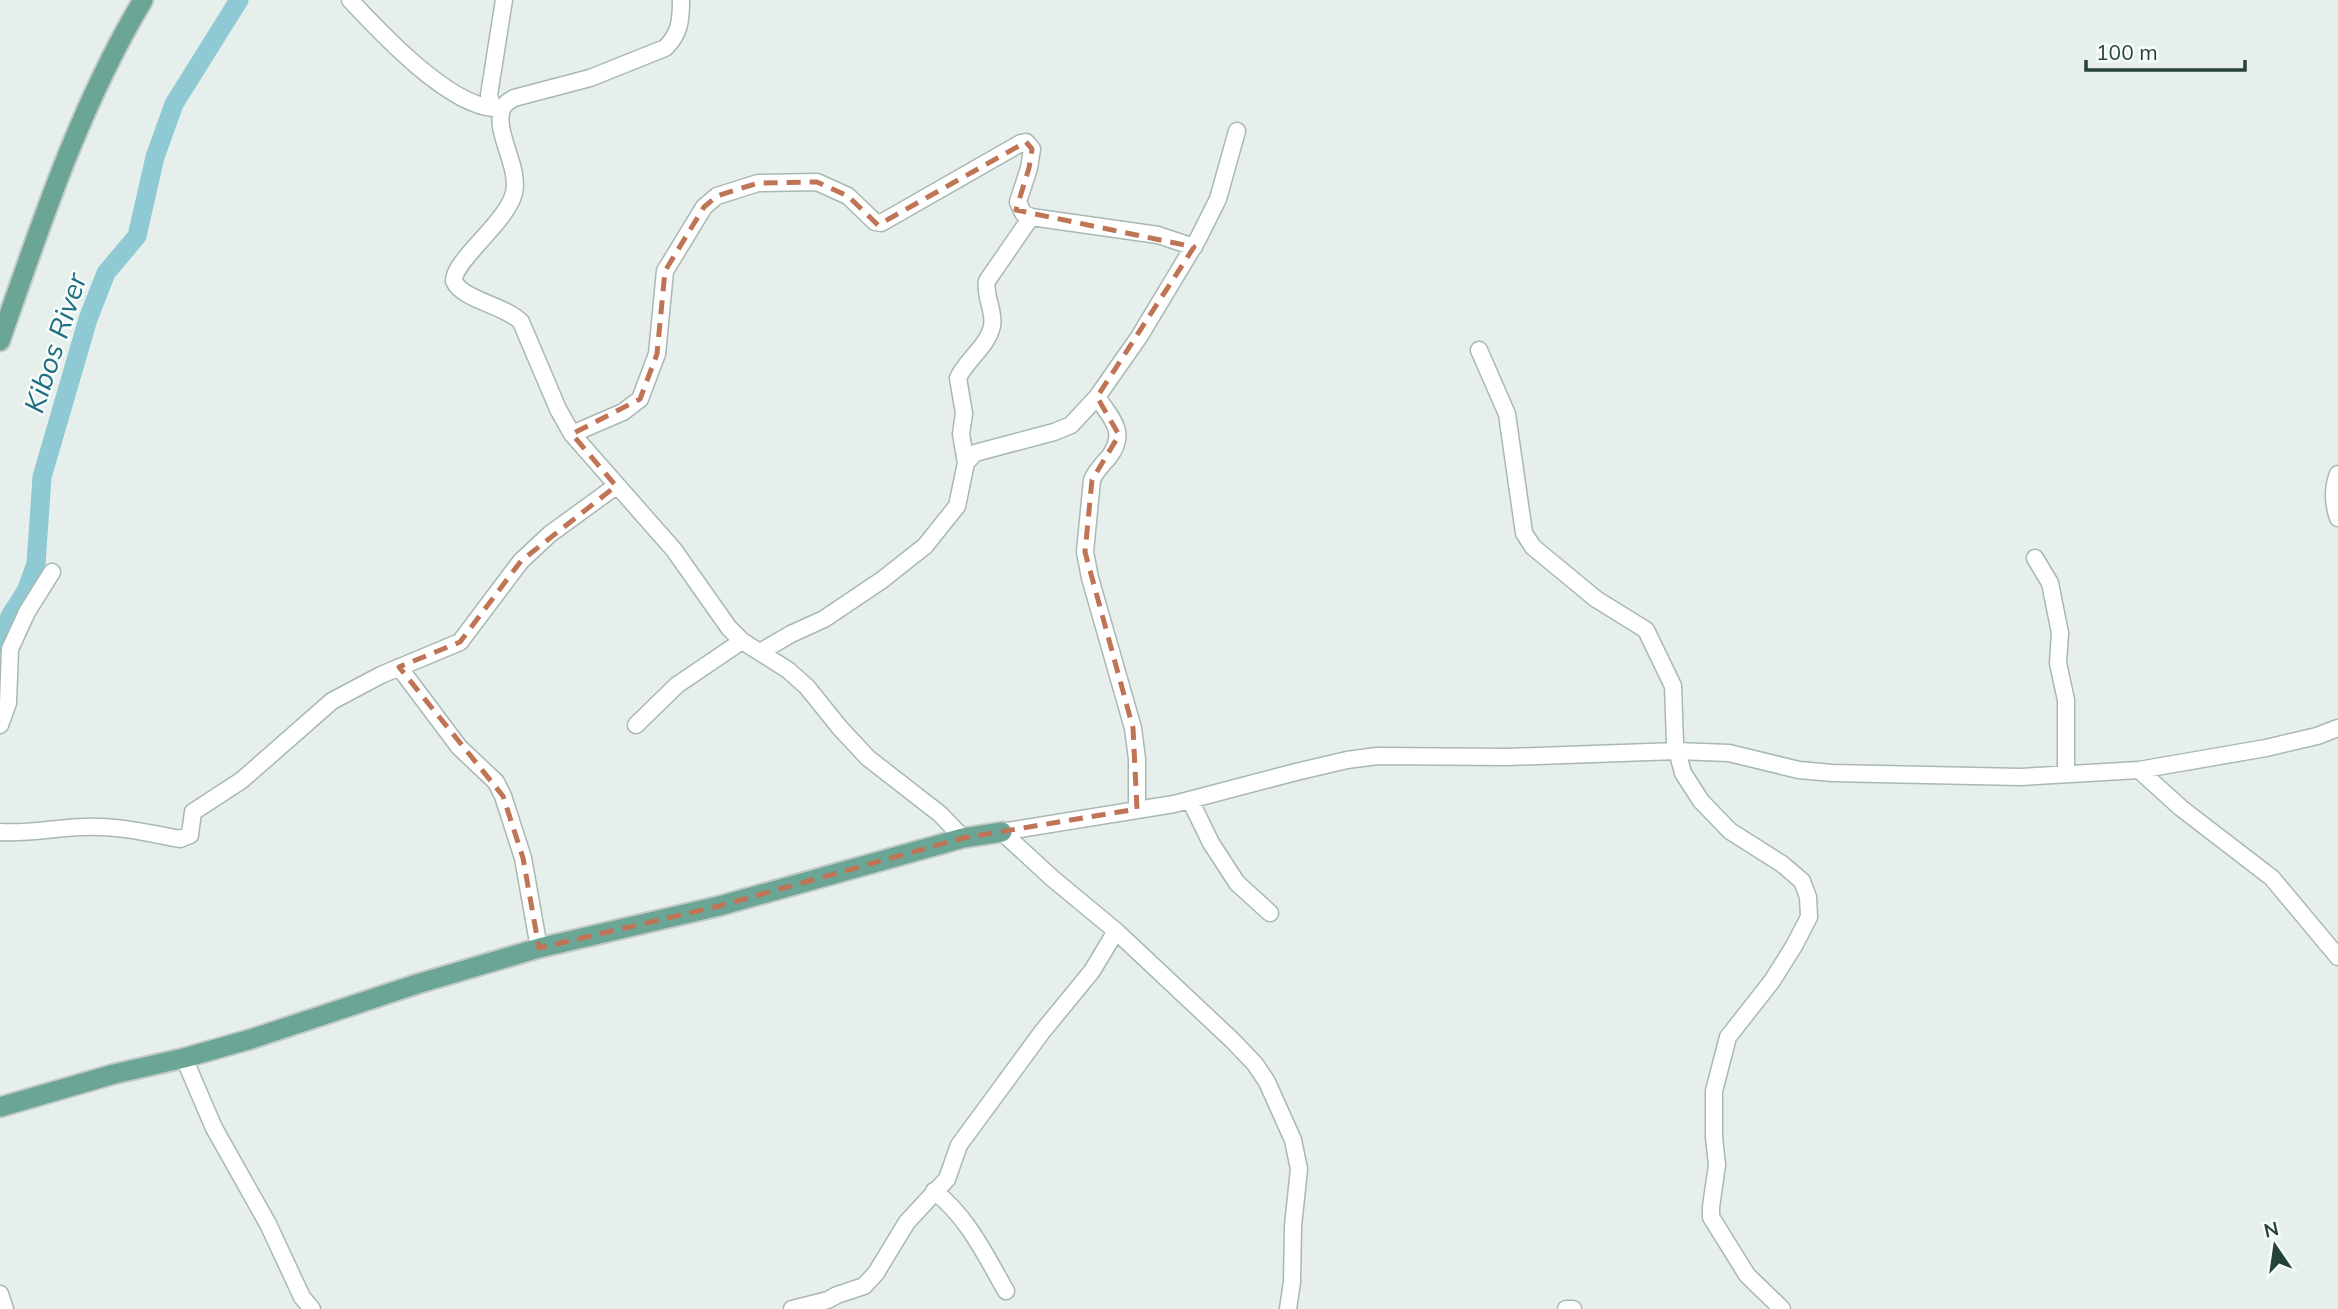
<svg xmlns="http://www.w3.org/2000/svg" width="2338" height="1309" font-family="Mulish,sans-serif">
<style>
.lines{fill:none;stroke-linecap:round;stroke-linejoin:round}
.river{stroke:#8ec9d4;stroke-width:19}
.minor-casing{stroke:#a8b8b2;stroke-width:19}
.major-casing{stroke:#c2cac8;stroke-width:23}
.minor{stroke:#fff;stroke-width:16}
.major{stroke:#6aa596;stroke-width:19}
.marked{fill:none;stroke:#c07456;stroke-width:5;stroke-dasharray:14 9;stroke-linejoin:round}
.labels{text-anchor:middle;stroke-width:5;stroke-linejoin:round;paint-order:stroke}
.water-label{font-size:28px;font-style:italic;fill:#1c6f80;stroke:#f7fbf9}
</style>
<rect width="100%" height="100%" fill="#e6efeb"/>
<g class="lines">
<path class="river" d="M 0,644 L 10,616 L 26,591 L 36,564 L 42,477 L 88,319 L 106,273 L 137,236 L 155,157 L 174,104 L 239,0"/>
<g class="minor-casing">
<path id="minor" d="M 350,0 C 381,33 447,104 493,108
M 681,0 C 681,20 680,34 665,48 L 590,78 L 514,98 C 509,101 504,104 502,109 C 494,133 520,166 514,193 C 507,222 453,261 454,281 C 462,300 505,305 521,322 L 558,409 L 572,434 L 674,550 L 729,628 L 742,641 L 788,670 L 807,687 L 840,728 L 868,758 L 940,814 L 963,838
M 499,110 L 493,108 L 489,95 L 504,0
M 1479,350 L 1507,414 L 1524,533 L 1533,547 L 1596,599 L 1646,630 L 1673,686 L 1675,743 L 1683,773 L 1701,801 L 1730,831 L 1782,864 L 1802,881 L 1808,897 L 1809,917 L 1794,946 L 1772,981 L 1728,1037 L 1714,1091 L 1714,1137 L 1717,1165 L 1711,1207 L 1711,1217 L 1747,1275 L 1782,1309
M 1097,397 C 1111,418 1128,432 1109,457 C 1103,464 1096,470 1092,480 L 1085,552 L 1090,578 L 1133,728 L 1137,759 L 1137,809
M 572,434 L 623,412 L 640,399 L 657,354 L 665,271 L 704,207 L 717,196 L 758,183 L 817,182 L 848,196 L 875,222 L 881,223 L 1021,143 L 1026,142 L 1032,149 L 1029,168 L 1018,202 L 1023,213 L 1031,217 L 1158,235 L 1194,247
M 966,463 L 961,434 L 964,413 L 958,378 C 966,360 988,346 992,326 C 995,311 984,296 987,281 L 1031,217
M 2338,474 C 2332,489 2333,503 2338,518
M 2035,558 L 2050,583 L 2060,633 L 2058,663 L 2066,700 L 2066,774
M 760,652 L 791,634 L 824,619 L 882,580 L 925,546 L 957,506 L 966,463 L 975,453 L 1054,432 L 1071,425 L 1097,397 L 1139,337 L 1198,239 L 1218,199 L 1237,131
M 399,667 L 459,747 L 496,782 L 503,796 L 523,858 L 539,948
M 0,725 L 8,703 L 10,649 L 27,612 L 52,572
M 636,725 L 677,685 L 742,641
M 2139,770 L 2181,808 L 2272,878 L 2338,957
M 1190,800 L 1211,843 L 1237,883 L 1270,913
M 0,832 C 28,834 54,828 82,827 C 115,825 148,833 180,839 L 190,835 L 193,812 L 242,780 L 332,701 L 381,675 L 460,642 L 521,561 L 550,534 L 616,486
M 1002,832 L 1174,804 L 1296,772 L 1347,760 L 1377,756 L 1508,757 L 1677,751 L 1729,753 L 1799,770 L 1832,773 L 2021,777 L 2139,770 L 2266,748 L 2317,736 L 2338,728
M 1002,832 L 1052,878 L 1116,931 L 1232,1040 L 1255,1064 L 1267,1082 L 1293,1140 L 1299,1169 L 1293,1226 L 1292,1282 L 1288,1309
M 184,1058 L 214,1128 L 268,1224 L 302,1297 L 312,1309
M 934,1191 C 967,1216 986,1256 1006,1291
M 0,1294 L 5,1309
M 792,1309 L 828,1300 L 837,1295 L 864,1286 L 876,1273 L 907,1222 L 947,1179 L 959,1145 L 1042,1032 L 1092,971 L 1116,931
M 1566,1309 L 1573,1309"/>
</g>
<g class="major-casing">
<path id="major" d="M 0,341 C 41,224 79,107 143,0
M 0,1107 L 114,1074 L 184,1058 L 251,1039 L 417,984 L 539,948 L 719,906 L 963,838 L 1002,832"/>
</g>
<use href="#minor" class="minor"/>
<use href="#major" class="major"/>
</g>
<path class="marked" d="M 1026,142 L 1032,149 L 1029,168 L 1016,210 L 1194,247 L 1097,397 L 1119,435 L 1092,480 L 1085,552 L 1133,728 L 1137,809 L 963,838 L 719,906 L 539,948 L 523,858 L 503,796 L 399,667 L 460,642 L 521,561 L 616,486 L 572,434 L 640,399 L 657,354 L 665,271 L 704,207 L 717,196 L 758,183 L 817,182 L 848,196 L 878,225 Z"/>
<g class="labels">
<g class="water-label">
<text transform="translate(55 343) rotate(-72)" y="10">Kibos River</text>
</g>
</g>
<g transform="translate(2275 1246) rotate(347)" stroke="#f7fbf9" stroke-width="5" paint-order="stroke">
<path d="M0-5L12 26L0 18L-12 26Z" fill="#24423a"/>
<text y="-10" font-size="19" font-weight="bold" text-anchor="middle" fill="#24423a">N</text>
</g>
<path d="M2086 60v10h159v-10" fill="none" stroke="#24423a" stroke-width="3.5"/>
<text x="2096" y="60" font-size="21" fill="#24423a" stroke="#f7fbf9" stroke-width="5" paint-order="stroke">100 m</text>
</svg>
